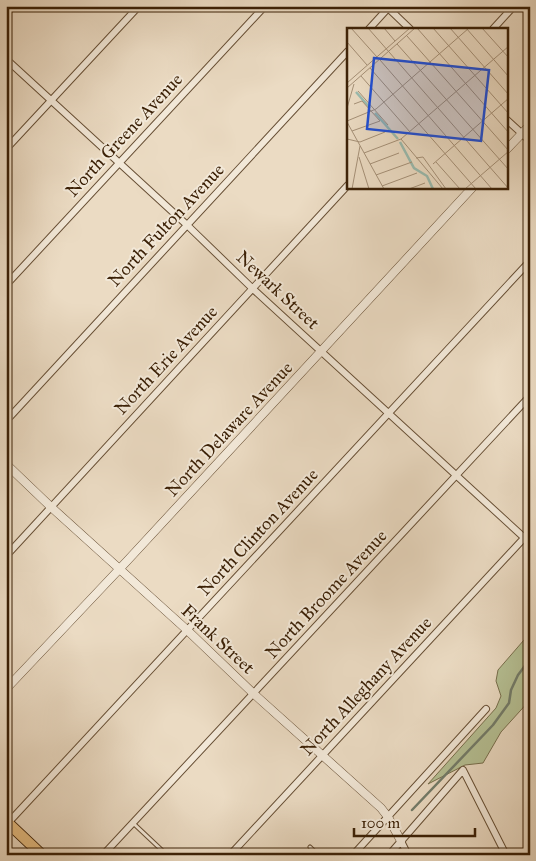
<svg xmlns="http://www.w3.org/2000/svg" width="536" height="861" font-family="'IM FELL Great Primer',serif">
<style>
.green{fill:#b6c195;stroke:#78704e}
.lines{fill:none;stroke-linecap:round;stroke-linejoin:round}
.stream{stroke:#737d6b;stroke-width:2.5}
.service-casing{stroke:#674f35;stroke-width:5}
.minor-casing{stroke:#674f35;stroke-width:8}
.tertiary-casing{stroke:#674f35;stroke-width:9}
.trunk-casing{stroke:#3b2006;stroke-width:12}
.service{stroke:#f2e8d8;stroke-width:3}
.minor{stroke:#f2e8d8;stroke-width:6}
.tertiary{stroke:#f2e8d8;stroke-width:8}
.trunk{stroke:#e6be82;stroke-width:10}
.labels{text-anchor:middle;stroke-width:4;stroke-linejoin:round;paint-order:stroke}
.street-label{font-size:18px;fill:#3b2006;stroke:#f2e8d8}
.inset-river{fill:none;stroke:#99bbaf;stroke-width:2.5}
.inset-road{fill:none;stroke:#a59077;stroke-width:1}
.view{fill:#1d4ed8;fill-opacity:0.15;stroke:#1d4ed8;stroke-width:2.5}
.inset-edge{fill:none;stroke:#3b2006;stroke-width:2.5}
</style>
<rect width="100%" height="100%" fill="#ebdbc3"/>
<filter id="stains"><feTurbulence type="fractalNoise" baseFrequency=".004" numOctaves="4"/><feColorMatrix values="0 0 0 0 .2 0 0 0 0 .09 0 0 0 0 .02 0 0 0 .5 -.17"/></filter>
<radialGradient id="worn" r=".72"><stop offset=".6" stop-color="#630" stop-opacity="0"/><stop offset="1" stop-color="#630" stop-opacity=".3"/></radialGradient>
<path class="green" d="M 530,633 L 530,700 L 501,732 L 483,763 L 465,765 L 428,784 L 496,708 L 501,696 L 496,681 L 498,670 Z"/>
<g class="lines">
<path class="stream" d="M 412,810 L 493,725 L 509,703 L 511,690 L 518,675 L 530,659
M 372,855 L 376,851"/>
<g class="service-casing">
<path id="service" d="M 133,823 L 167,855
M 310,847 L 318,855"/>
</g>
<g class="minor-casing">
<path id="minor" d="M 386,6 L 410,29
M 6,14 L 13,6
M 369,29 L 390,6
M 493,29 L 514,6
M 6,59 L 187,225 L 253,289 L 530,543
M 507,120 L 530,141
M 6,149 L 139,6
M 6,285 L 265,6
M 6,421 L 348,51
M 6,556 L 348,185
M 8,823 L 530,261
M 401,841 L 408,855
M 103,855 L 530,396
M 230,855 C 328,748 427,644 525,537
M 353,855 L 486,709
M 389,855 L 463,770 L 506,855"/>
</g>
<g class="tertiary-casing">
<path id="tertiary" d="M 507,149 L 530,125
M 6,464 L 51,507 L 187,630 L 254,694 L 381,808 L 388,817 L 401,841
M 6,689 L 127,561 L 472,188"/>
</g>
<g class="trunk-casing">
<path id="trunk" d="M 6,821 L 42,855"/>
</g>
<use href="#service" class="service"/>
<use href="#minor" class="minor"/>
<use href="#tertiary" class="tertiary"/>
<use href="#trunk" class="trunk"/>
</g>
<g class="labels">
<g class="street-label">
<text transform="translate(124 135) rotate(-47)" y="6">North Greene Avenue</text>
<text transform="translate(166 225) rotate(-47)" y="6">North Fulton Avenue</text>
<text transform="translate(278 290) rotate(43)" y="6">Newark Street</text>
<text transform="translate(166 360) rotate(-47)" y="6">North Erie Avenue</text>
<text transform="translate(229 429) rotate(-47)" y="6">North Delaware Avenue</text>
<text transform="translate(258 532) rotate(-47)" y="6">North Clinton Avenue</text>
<text transform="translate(326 594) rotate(-47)" y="6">North Broome Avenue</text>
<text transform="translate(218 639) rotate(43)" y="6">Frank Street</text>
<text transform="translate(366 686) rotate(-47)" y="6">North Alleghany Avenue</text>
</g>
</g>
<g transform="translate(347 28)">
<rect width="161" height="161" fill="#ebdbc3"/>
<path class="inset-river" d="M 9,64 L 23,80M 28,85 L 51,111M 53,114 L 67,140 L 80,148 L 86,161"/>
<path class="inset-road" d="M 4,0 L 30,29M 21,0 L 162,161M 37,0 L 48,13M 70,0 L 162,105M 86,0 L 162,86M 103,0 L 162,67M 119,0 L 162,49M 135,0 L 162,30M 60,8 L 162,123M 0,14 L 20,37M 50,16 L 162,142M 33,32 L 145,161M 23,40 L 129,161M 14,48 L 63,104M 0,55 L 63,0M 0,60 L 68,0M 11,63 L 41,97M 0,80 L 7,56M 0,93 L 29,81 L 122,0M 0,94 L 37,161M 5,103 L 33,93 L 15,73 L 7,76M 0,111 L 13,114 L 38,104M 54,111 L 96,161M 17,125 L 54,111 L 162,18M 12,129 L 22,161M 69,130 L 76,129 L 99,161M 89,134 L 113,161M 23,136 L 52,125M 86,136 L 162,70M 29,147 L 65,134M 35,158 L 70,145M 5,161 L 13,118M 62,161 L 78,155M 118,161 L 162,123"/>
<path class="view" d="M 27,30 L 142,42 L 134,113 L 20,101 Z"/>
<rect width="161" height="161" class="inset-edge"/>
</g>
<rect width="536" height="861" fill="none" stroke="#ebdbc3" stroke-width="25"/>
<rect x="8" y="8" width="521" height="846" fill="none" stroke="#3b2006" stroke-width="2.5"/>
<rect x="12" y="12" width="511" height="836" fill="none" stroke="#3b2006"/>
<path d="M354 828v8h121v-8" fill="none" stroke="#3b2006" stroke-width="2.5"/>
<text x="361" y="828" font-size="15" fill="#3b2006" stroke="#f2e8d8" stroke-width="4" paint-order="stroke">100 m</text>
<rect width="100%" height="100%" filter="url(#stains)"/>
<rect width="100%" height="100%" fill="url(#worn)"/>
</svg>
